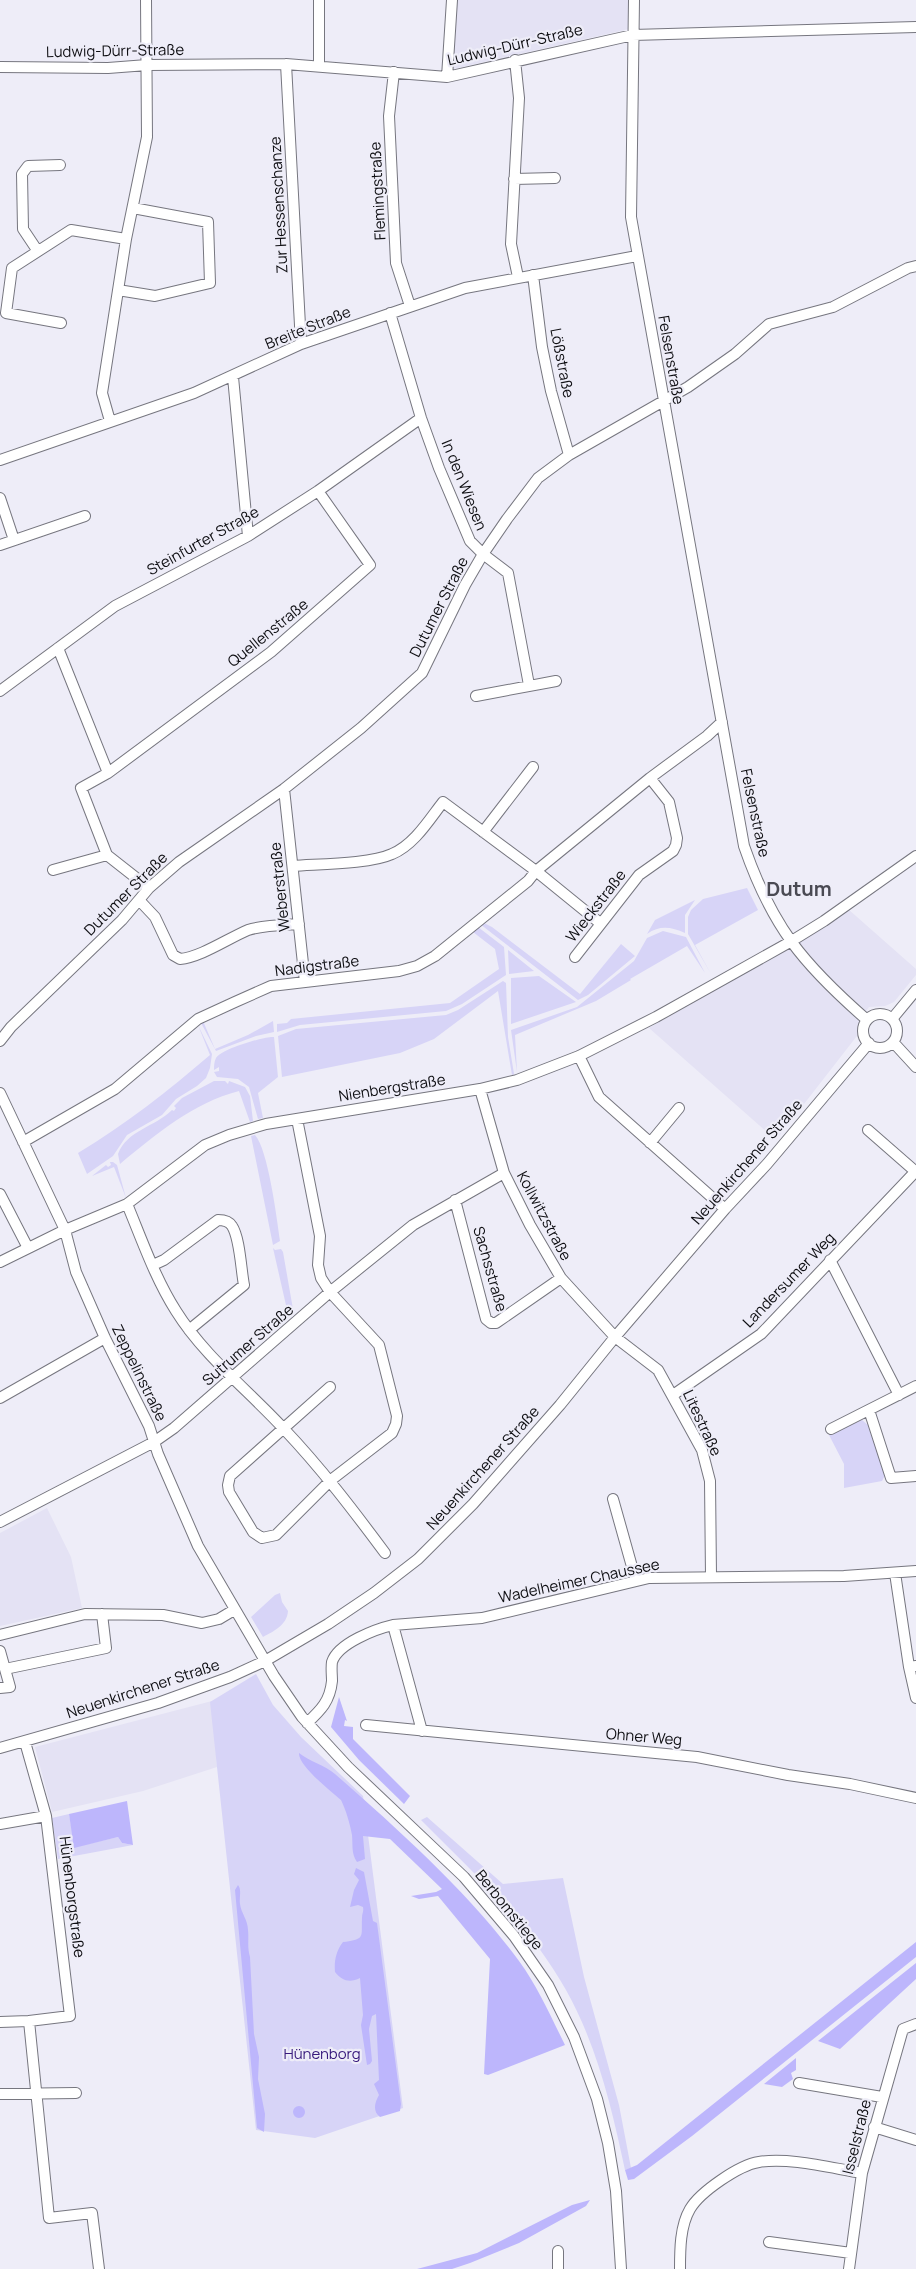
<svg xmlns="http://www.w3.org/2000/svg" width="916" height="2269" font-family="Manrope,sans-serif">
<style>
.built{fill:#e4e2f4}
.green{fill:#d7d4f7}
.forest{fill:#bdb6fc}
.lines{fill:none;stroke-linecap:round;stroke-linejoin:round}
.minor-casing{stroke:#76767f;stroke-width:12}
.minor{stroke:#fff;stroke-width:10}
.labels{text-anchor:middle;stroke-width:4.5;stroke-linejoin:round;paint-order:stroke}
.street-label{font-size:15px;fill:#0e0e12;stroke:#eeedf8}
.park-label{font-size:15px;fill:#37197c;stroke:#eeedf8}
.district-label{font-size:20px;font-weight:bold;fill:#4a4a53;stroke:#eeedf8}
</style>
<rect width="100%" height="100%" fill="#eeedf8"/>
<path class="built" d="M 457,0 L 629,0 L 629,29 L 453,69 Z
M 848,909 L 916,969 L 916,975 L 894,1002 L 885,1006 L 869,1007 L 860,1019 L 860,1032 L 776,1140 L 649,1028 Z
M 47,1508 L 71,1557 L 82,1608 L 0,1626 L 0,1533 Z
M 212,1701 L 217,1767 L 143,1791 L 52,1812 L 35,1747 Z"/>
<path class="green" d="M 747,888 L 758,910 L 695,945 L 711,974 L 688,934 L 688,917 L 691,910 L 703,899 Z
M 695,900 L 685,915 L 685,933 C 671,927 660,925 647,934 L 655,920 Z
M 482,922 L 492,927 L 580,994 L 621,944 L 635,956 L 588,995 L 578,1000 L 480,924 Z
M 478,927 L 504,947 L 506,975 L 462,1004 L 446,1011 L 300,1025 L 277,1032 L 277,1024 L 287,1023 L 291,1019 L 450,1003 L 499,969 L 495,949 L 473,932 Z
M 663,931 L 686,937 L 705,973 L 687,946 L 630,979 L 631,980 L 596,1001 L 515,1035 L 517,1072 L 511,1030 L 577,1007 L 634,961 L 647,938 Z
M 508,950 L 534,971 L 509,974 Z
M 539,976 L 576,1002 L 511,1024 L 511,978 Z
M 503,981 L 506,983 L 508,1037 L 514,1074 L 512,1075 L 498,991 L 434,1039 L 400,1053 L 282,1077 L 278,1036 L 296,1029 L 446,1015 L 458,1010 Z
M 200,1021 L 203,1021 L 215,1049 L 248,1035 L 273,1021 L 274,1032 L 256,1036 L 216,1051 Z
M 198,1025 L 212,1054 L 210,1068 L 206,1078 L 197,1086 L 176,1099 L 162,1115 L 127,1135 L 113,1156 L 87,1174 L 78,1153 C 126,1124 168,1091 210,1055 Z
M 271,1037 L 274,1037 L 278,1077 L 258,1093 L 263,1118 L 258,1119 L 249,1087 L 238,1079 L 217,1077 L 214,1072 L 219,1071 L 219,1067 L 214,1070 C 214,1066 214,1062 216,1058 C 222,1049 260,1038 271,1037 Z
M 214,1081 L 225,1081 L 228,1084 L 229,1081 L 245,1087 L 250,1096 L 253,1121 L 250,1122 L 239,1091 C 193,1103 156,1134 120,1164 L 118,1154 C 127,1130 155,1127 172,1110 L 174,1111 L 176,1108 L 174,1106 L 182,1098 Z
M 255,1135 C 268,1149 277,1219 280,1241 L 273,1245 L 251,1136 Z
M 110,1162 L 113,1162 L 117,1165 L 126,1198 L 114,1167 L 92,1176 L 106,1165 L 108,1167 L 111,1165 Z
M 273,1248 L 275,1250 L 281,1249 L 283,1252 L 294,1315 L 288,1314 Z
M 862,1420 L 868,1425 L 885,1475 L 882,1481 L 844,1488 L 844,1464 L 829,1435 Z
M 280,1593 L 282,1602 L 288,1611 C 287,1625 274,1631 263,1637 L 251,1617 L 275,1595 Z
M 256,1674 L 273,1705 L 301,1737 L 363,1796 L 403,2108 L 315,2138 L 256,2130 L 210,1702 Z
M 69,1814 L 75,1847 L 118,1837 L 122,1843 L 133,1845 L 58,1859 L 52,1818 Z
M 427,1817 L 503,1884 L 563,1878 L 584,1977 L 619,2105 L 631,2168 L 625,2170 C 612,2109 597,2045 566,1990 C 529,1924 473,1872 421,1820 Z"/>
<path class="forest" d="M 339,1697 L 347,1721 L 345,1720 L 344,1726 L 353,1727 L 353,1739 L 410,1796 L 404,1804 L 359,1760 L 331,1727 Z
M 299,1753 C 310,1762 325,1765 335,1774 C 397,1828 471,1895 519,1961 C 538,1987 551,2017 565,2045 L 488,2075 L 484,2074 L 490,1959 L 438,1896 L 419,1899 L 411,1896 L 436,1892 L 442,1889 L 390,1839 L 363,1836 L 365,1859 L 357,1862 C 351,1853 353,1845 352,1835 C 350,1824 346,1810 341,1800 C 331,1791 298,1766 299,1753 Z
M 127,1801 L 133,1845 L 122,1843 L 118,1837 L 74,1848 L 69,1814 Z
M 356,1868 L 364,1872 L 373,1921 L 377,1923 L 401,2104 L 400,2111 L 380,2117 C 372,2111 375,2102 379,2095 L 374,2084 L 379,2080 L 376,2014 L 372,2016 L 369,2029 L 372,2061 L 370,2064 L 367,2065 L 361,2025 L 363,2015 L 360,1978 C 350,1983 342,1981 335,1972 C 334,1961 336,1951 343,1942 C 366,1939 361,1937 362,1918 C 362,1913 364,1912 363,1907 L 358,1905 L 350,1907 L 354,1890 L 359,1880 L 354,1874 Z
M 238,1885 C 242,1890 239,1897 240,1904 C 241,1913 248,1920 248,1930 C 249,1940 247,1947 250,1957 L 254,2034 L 259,2057 L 258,2079 L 265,2114 L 264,2132 L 257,2128 L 235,1890 Z
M 916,1942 L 916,1957 L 692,2136 L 634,2179 L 628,2180 L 625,2170 L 637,2165 Z
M 916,1963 L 916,1979 L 840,2049 L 818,2041 Z
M 796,2058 L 796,2070 L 791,2073 L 793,2079 L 782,2087 L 764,2084 Z
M293 2112a6 6 0 1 1 12 0a6 6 0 1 1-12 0Z
M 590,2200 L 586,2206 L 519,2243 L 470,2263 L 452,2269 L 417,2269 L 477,2253 L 572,2205 Z"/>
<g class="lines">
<g class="minor-casing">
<path id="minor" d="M 319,0 L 319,66
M 634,0 L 631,217 L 744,846 C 772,927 803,964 867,1020
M 515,60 L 519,98 L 511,244 L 518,277
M 286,64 L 301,344
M 0,67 L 108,68 L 147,65 L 286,64 L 447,77 L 633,35 L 916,27
M 394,72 L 389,116 L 396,263 L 410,306
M 447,77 L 452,0
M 514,179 L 555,178
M 37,250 L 23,229 L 22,174 L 28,166 L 60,165
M 533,275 L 542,347 L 551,391 L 569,455
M 118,290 L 155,296 L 210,283 L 208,222 L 133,208
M 390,313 L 421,418 L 439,468 L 470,541 L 483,554 L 508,573 L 529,685
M 61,323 L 6,313 L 12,268 L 71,230 L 126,239
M 233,377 L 248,536
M 110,421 L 102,393 L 126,239 L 147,137 L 146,0
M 0,460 L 194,393 L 301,344 L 465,288 L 637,256
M 0,498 L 14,540
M 0,545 L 85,516
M 58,648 L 108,773
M 0,691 L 115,606 L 248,536 L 318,491 L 421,418
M 476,696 L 556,681
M 284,789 L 305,982
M 483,832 L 533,767
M 293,866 C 319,864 370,864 392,854 C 414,845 429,820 443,802 L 536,871 L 600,923
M 53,870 L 107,855
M 149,888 L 107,855 L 81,788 L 108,773 L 271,652 L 370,565 L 318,491
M 139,900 L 155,917 L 173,955 L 180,959 C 201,957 227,939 248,930 C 264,925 282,925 299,924
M 575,957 L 639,875 L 673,851 L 676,845 L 677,838 L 669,802 L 650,778
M863 1031a17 17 0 1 1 34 0a17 17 0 1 1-34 0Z
M 892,1019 L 916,990
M 0,1041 L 11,1027 L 122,920 L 149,888 L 179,862 L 284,789 L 361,728 L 422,673 L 465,585 L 483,554 L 507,519 L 538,478 L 569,455 L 688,387 L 735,354 L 769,324 L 833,307 L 908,268 L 916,266
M 893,1042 L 916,1067
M 579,1056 L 599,1097 L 725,1209
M 480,1089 L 504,1173 L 530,1225 L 561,1278 L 615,1337 L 658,1370 L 702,1450 L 710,1481 L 711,1576
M 0,1093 L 65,1230 L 76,1272 L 105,1338 L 149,1426 L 158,1454 L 198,1546 L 274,1676 L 302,1717 L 348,1767 L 464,1877 L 514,1936 L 548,1985 L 574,2037 L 597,2099 L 608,2143 L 616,2191 L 621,2269
M 297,1119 L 320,1236 L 318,1265 L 321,1278 L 330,1292 L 379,1345 L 397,1416 L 396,1424 L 392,1433 L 331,1480 L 276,1535 L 262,1538 L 253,1532 L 229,1492 L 228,1485 L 230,1476 L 330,1387
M 868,1130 L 916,1172
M 23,1142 L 115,1089 L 198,1019 L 235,1002 L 271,986 L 399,971 L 417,966 L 435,956 L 528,881 L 536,871 L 650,778 L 707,736 L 722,722
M 650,1143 L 679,1108
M 0,1194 L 28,1248
M 455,1200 L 486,1319 L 491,1323 L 496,1323 L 561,1278
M 127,1204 C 142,1240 155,1278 176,1311 C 204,1356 248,1390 284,1429 C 321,1468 353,1510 385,1553
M 830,1260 L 899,1395
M 0,1262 L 65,1230 L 127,1204 L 205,1145 L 229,1135 L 266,1124 L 480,1089 L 517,1080 L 579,1056 L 656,1017 L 790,942 L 824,921 L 916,856
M 153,1265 L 164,1260 L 218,1220 C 223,1220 229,1221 232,1226 C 240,1238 241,1270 244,1285 L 189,1330
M 673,1395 L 761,1334 L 916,1171
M 0,1398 L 105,1338
M 869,1410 L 891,1478 L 916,1476
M 831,1429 L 916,1386
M 613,1499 L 636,1581
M 0,1522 L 154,1442 L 174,1428 L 330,1292 L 413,1225 L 504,1173
M 895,1573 L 909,1667 L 916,1666
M 393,1625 L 422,1731
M 0,1635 L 85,1614 L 163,1615 L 202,1623 L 219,1619 L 234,1610
M 0,1651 L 10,1687 L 0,1688
M 909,1667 L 916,1698
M 5,1669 L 106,1648 L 102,1614
M 307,1723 C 321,1710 330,1701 332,1681 C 332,1675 331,1668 332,1662 C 338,1643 376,1629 393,1625 L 482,1618 L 649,1578 L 844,1576 L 916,1571
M 366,1725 L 697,1757 L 788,1775 L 850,1784 L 916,1798
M 25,1742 L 46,1816 L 70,2016 L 29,2021 L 49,2218 L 92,2213 L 99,2269
M 0,1748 L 158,1703 L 230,1677 L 265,1661 L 328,1624 L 374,1593 L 418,1559 L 473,1504 L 560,1405 L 615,1337 L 725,1209 L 767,1164 L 869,1043
M 0,1824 L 46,1816
M 0,2022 L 29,2021
M 799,2083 L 882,2097
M 0,2094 L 76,2093
M 874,2127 L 916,2140
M 769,2242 L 851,2253
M 558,2269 L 558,2251
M 680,2269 C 680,2250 680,2226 690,2209 C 700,2192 739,2165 759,2162 C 789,2157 831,2168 862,2173
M 849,2269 L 862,2173 L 903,2029 L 916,2024"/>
</g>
<use href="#minor" class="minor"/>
</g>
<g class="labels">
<g class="street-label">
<text transform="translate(515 45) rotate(-13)" y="5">Ludwig-Dürr-Straße</text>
<text transform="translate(115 51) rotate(-1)" y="5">Ludwig-Dürr-Straße</text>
<text transform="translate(378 191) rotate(-93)" y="5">Flemingstraße</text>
<text transform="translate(279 205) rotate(-93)" y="5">Zur Hessenschanze</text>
<text transform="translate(308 328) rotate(-22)" y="5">Breite Straße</text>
<text transform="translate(671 360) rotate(80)" y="5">Felsenstraße</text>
<text transform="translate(562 363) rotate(79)" y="5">Lößstraße</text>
<text transform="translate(464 485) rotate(68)" y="5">In den Wiesen</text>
<text transform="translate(203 541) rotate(-29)" y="5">Steinfurter Straße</text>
<text transform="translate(439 607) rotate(-63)" y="5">Dutumer Straße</text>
<text transform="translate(268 633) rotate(-39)" y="5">Quellenstraße</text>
<text transform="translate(755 813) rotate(78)" y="5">Felsenstraße</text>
<text transform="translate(280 887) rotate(-96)" y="5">Weberstraße</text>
<text transform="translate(126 894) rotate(-45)" y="5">Dutumer Straße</text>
<text transform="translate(596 906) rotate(-52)" y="5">Wieckstraße</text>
<text transform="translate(317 966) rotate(-7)" y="5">Nadigstraße</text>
<text transform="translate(392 1088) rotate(-9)" y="5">Nienbergstraße</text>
<text transform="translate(747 1162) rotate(-49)" y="5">Neuenkirchener Straße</text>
<text transform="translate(544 1216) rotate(62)" y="5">Kollwitzstraße</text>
<text transform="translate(490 1269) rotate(74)" y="5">Sachsstraße</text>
<text transform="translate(789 1280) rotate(-46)" y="5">Landersumer Weg</text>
<text transform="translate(248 1345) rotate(-41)" y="5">Sutrumer Straße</text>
<text transform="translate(139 1373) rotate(64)" y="5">Zeppelinstraße</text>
<text transform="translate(702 1423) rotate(65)" y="5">Litestraße</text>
<text transform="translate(483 1468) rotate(-48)" y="5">Neuenkirchener Straße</text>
<text transform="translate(579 1581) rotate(-12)" y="5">Wadelheimer Chaussee</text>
<text transform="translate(143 1689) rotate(-18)" y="5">Neuenkirchener Straße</text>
<text transform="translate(644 1737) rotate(5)" y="5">Ohner Weg</text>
<text transform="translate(72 1897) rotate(83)" y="5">Hünenborgstraße</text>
<text transform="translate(509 1910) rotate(51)" y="5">Berbomstiege</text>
<text transform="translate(857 2137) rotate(-76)" y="5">Isselstraße</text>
</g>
<g class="park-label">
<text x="322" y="2059">Hünenborg</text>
</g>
<g class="district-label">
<text x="799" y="896">Dutum</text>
</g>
</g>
</svg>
